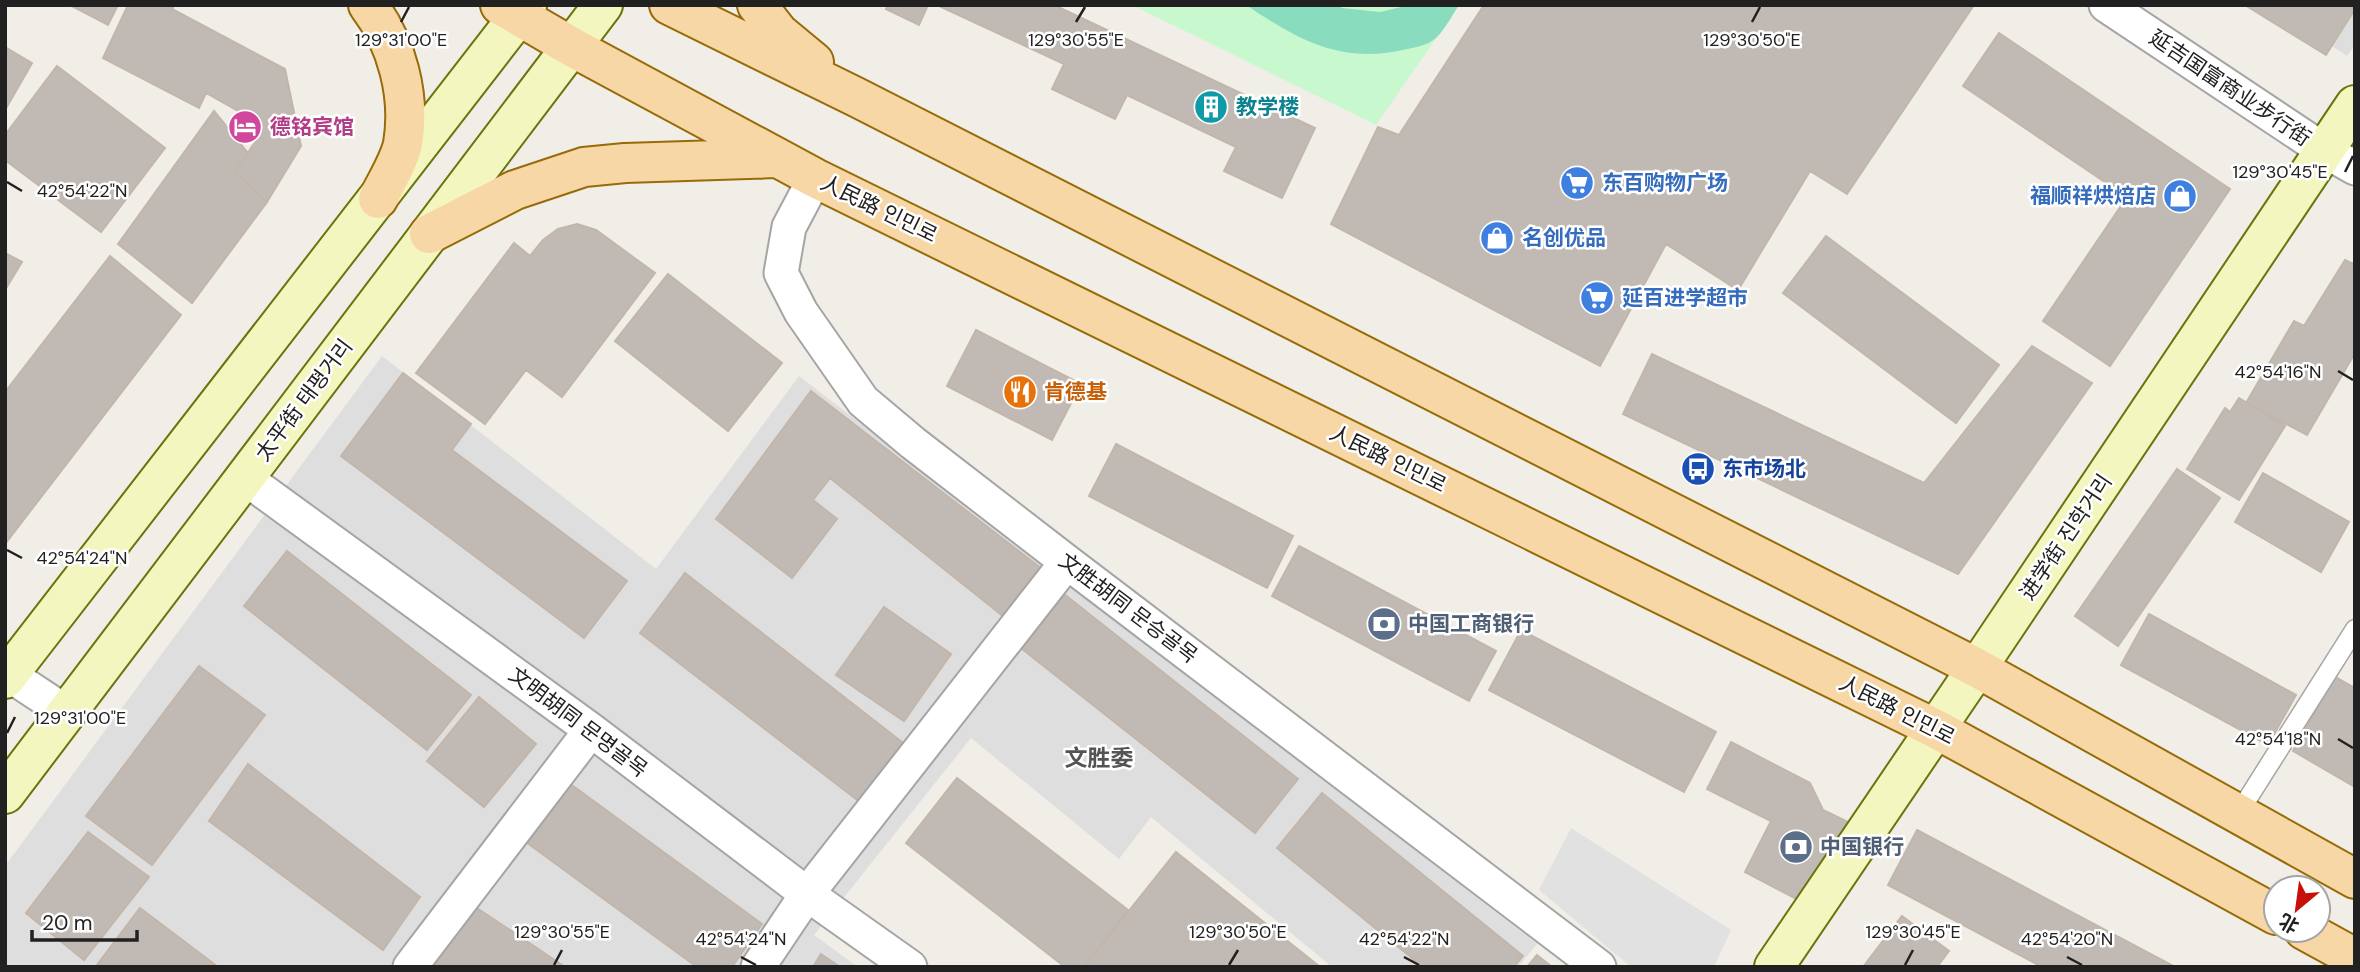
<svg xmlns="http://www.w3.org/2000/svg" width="2360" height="972" font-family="'DM Sans','Noto Sans SC','Noto Sans KR',sans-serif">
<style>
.residential{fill:#dfdede}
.park{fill:#c8f8cd}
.pitch{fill:#8adcbe}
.parking{fill:#e1e1e1}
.building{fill:#c1bab4;stroke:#c2b6ab;stroke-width:2}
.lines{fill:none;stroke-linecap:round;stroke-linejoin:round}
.lane-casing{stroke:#a5a5a5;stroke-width:21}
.street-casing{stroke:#a5a5a5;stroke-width:37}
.secondary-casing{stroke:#67750a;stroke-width:42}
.primary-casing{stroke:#976b07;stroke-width:42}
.lane{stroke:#fff;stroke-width:18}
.street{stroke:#fff;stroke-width:33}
.secondary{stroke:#f3f7bf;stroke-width:38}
.primary{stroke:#f8d7a6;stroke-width:38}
.ticks{fill:none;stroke:#212121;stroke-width:2.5}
.labels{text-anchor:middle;stroke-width:5;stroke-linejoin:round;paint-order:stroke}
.street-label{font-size:21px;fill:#212121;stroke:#fff}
.culture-label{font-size:21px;font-weight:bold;fill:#0d838f;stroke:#fff;text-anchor:start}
.hotel-label{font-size:21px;font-weight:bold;fill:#b23c85;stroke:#fff;text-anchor:start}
.shop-label{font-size:21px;font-weight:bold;fill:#366cbe;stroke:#fff;text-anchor:start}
.food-label{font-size:21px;font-weight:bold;fill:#c56008;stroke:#fff;text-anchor:start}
.transit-label{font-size:21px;font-weight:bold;fill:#164399;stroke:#fff;text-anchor:start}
.service-label{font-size:21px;font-weight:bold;fill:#4e5e75;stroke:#fff;text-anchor:start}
.neighbourhood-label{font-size:23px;font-weight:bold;fill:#545454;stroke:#fff}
.ticks-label{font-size:18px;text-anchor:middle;fill:#212121;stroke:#fff;stroke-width:5;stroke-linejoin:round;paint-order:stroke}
</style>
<rect width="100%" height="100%" fill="#f1eee8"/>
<path class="residential" d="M 2270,5 L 2355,5 L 2355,45 L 2347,56 Z
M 382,356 L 656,569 L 799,376 L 1537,944 L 1518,967 L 1332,967 L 1151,817 L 1119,859 L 971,738 L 814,935 L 858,967 L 5,967 L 5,866 Z"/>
<path class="park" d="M 1132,5 L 1459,5 L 1376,125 Z"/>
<path class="pitch" d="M 1246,5 L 1337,5 L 1342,8 L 1380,12 L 1410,5 L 1459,5 C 1452,15 1446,28 1437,37 C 1428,46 1415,47 1403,50 C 1339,64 1297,39 1246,5 Z"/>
<path class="parking" d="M 1571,828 L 1731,930 L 1714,967 L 1631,967 L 1539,890 Z"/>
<path class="building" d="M 70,5 L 118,5 L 108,25 Z
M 128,5 L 174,5 L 172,9 L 285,69 L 301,146 L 267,202 L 235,172 L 255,142 L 238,111 L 206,93 L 199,108 L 103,58 Z
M 888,5 L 928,5 L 919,25 L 886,9 Z
M 937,5 L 1054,5 L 1315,128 L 1282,198 L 1224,171 L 1236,147 L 1127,95 L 1115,119 L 1052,89 L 1064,64 Z
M 1484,5 L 1974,5 L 1847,194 L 1810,171 L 1738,290 L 1666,244 L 1600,366 L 1331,224 L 1378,127 L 1399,135 Z
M 2245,5 L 2355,5 L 2355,9 L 2326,55 Z
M 1999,33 L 2230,189 L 2110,366 L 2043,321 L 2127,197 L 1963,86 Z
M 5,47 L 32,63 L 5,110 Z
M 57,66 L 165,148 L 101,232 L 5,160 L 5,135 Z
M 214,111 L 248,153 L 235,172 L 267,202 L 192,303 L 118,244 Z
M 577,224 L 596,230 L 655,273 L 562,397 L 526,370 L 485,424 L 416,373 L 514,243 L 530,256 L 543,240 L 558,229 Z
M 1826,236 L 1999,365 L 1956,423 L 1783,293 Z
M 5,253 L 22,262 L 5,290 Z
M 110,256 L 181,315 L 5,544 L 5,392 Z
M 2345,260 L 2353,264 L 2355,260 L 2355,353 L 2307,435 L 2246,403 L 2294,321 L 2304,326 Z
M 668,274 L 782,363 L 728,431 L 615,341 Z
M 976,330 L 1081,384 L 1052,440 L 947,386 Z
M 2032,346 L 2092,383 L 1958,574 L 1623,414 L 1652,354 L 1924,483 Z
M 403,373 L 471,424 L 452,450 L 627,581 L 584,638 L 341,456 Z
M 811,391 L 1042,569 L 1003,616 L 830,478 L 813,500 L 837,519 L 792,578 L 716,519 Z
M 2239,398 L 2285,426 L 2239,500 L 2187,469 L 2225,408 L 2230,412 Z
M 1116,444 L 1293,536 L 1267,588 L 1089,496 Z
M 2177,469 L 2220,498 L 2118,646 L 2075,616 Z
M 2263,473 L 2349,522 L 2321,572 L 2235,522 Z
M 1299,546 L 1496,651 L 1469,701 L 1272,596 Z
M 287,551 L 471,695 L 427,750 L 244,606 Z
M 685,573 L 903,743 L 860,802 L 640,633 Z
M 1064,594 L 1298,779 L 1255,833 L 1021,648 Z
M 884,607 L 951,654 L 904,721 L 836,675 Z
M 2149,614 L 2296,695 L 2268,745 L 2121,665 Z
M 1521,630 L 1716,732 L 1684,792 L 1489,690 Z
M 199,666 L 265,715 L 152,865 L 86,816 Z
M 2335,677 L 2355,688 L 2355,787 L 2293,751 Z
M 479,697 L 536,744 L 484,807 L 427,761 Z
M 1731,742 L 1810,783 L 1823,810 L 1848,822 L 1806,904 L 1745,872 L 1771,821 L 1707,789 Z
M 248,764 L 420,897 L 383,950 L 209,821 Z
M 957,778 L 1128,910 L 1084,967 L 1065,967 L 906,843 Z
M 569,783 L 762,924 L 732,967 L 697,967 L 526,842 Z
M 1322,793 L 1523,956 L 1514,967 L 1423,967 L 1277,848 Z
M 1917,830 L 2175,967 L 2042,967 L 1888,885 Z
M 88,832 L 149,877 L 84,960 L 26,913 Z
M 1176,852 L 1320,967 L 1084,967 Z
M 471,904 L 565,967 L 429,967 Z
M 140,908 L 218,967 L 99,967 L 97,965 Z
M 1902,916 L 1949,951 L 1937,967 L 1863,967 Z
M 821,954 L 840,967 L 813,967 Z
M 1537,955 L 1552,967 L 1527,967 Z"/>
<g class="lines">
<g class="lane-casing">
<path id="lane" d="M 2238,814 L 2355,629"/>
</g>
<g class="street-casing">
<path id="street" d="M 2106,5 L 2325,151 L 2355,168
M 815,178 L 789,227 L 781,273 L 801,312 L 863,401 L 913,443 L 1067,562 L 1599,967
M 245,478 L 591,730 L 807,894 L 910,967
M 5,672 L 67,713
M 410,967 L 591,730
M 758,967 L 807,894 L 1067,562"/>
</g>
<g class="secondary-casing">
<path id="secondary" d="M 5,679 L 527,5
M 5,794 L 603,5
M 1774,967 L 1977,668 L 2355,105"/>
</g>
<g class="primary-casing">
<path id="primary" d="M 368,5 C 397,43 411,96 403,144 C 399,162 386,182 378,199
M 500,5 L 572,47 L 815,178 L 1936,729 L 2276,915
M 669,5 L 856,97 L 1977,668 L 2355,879
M 757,5 L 779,33 L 814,62
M 429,234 L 515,190 L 584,167 L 625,163 L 776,158
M 2304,930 L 2355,958"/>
</g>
<use href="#lane" class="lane"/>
<use href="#street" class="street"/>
<use href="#secondary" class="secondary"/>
<use href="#primary" class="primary"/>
</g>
<path class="ticks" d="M 401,22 L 409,7M 1076,22 L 1085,7M 1752,22 L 1760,7M 2345,172 L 2353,156M 7,182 L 22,191M 2338,371 L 2353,380M 7,550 L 22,558M 7,733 L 15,717M 2338,739 L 2353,748M 741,957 L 756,965M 1404,957 L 1419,965M 2067,957 L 2082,965M 554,965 L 562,950M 1229,965 L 1238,950M 1905,965 L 1913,950"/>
<defs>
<g id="building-disc" transform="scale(1.75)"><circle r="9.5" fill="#0f9aa8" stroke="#fff"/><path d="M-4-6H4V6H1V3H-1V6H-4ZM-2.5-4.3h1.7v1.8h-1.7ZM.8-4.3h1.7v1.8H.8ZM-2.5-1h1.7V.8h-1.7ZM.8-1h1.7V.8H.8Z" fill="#fff"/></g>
<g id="hotel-disc" transform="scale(1.75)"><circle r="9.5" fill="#d1479c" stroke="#fff"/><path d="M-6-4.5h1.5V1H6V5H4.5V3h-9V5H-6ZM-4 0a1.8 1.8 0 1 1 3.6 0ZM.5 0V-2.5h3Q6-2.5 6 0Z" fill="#fff"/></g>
<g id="supermarket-disc" transform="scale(1.75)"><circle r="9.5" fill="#3f7fe0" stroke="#fff"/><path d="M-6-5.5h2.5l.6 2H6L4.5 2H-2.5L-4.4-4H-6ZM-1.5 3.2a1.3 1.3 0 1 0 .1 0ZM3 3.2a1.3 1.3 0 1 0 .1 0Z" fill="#fff"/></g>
<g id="shop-disc" transform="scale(1.75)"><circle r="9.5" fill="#3f7fe0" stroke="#fff"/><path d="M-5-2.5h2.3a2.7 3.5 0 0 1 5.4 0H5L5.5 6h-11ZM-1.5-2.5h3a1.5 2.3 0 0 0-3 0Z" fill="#fff"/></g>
<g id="restaurant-disc" transform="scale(1.75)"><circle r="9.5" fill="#e8710a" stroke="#fff"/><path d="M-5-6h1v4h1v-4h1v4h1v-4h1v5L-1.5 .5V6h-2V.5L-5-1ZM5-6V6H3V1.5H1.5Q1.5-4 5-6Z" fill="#fff"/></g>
<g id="bus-disc" transform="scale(1.75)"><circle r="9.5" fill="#1a4fb4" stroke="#fff"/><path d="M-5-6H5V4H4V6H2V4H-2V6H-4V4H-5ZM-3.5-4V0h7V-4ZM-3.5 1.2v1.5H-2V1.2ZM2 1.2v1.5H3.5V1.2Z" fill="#fff"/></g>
<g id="bank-disc" transform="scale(1.75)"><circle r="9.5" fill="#5c6f8a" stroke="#fff"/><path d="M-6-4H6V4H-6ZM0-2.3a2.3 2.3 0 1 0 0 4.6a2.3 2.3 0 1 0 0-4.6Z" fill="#fff"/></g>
</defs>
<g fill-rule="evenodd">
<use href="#building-disc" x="1211" y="107"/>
<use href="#hotel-disc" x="245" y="127"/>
<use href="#supermarket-disc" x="1577" y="183"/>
<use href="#shop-disc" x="2180" y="196"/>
<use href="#shop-disc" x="1497" y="238"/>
<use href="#supermarket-disc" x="1597" y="298"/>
<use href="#restaurant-disc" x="1020" y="392"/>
<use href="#bus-disc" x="1698" y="469"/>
<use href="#bank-disc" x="1384" y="624"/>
<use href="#bank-disc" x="1796" y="847"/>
</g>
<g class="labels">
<g class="street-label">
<text transform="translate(2230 88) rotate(34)" y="7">延吉国富商业步行街</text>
<text transform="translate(879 209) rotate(26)" y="7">人民路 인민로</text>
<text transform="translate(304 400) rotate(-53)" y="7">太平街 태평거리</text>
<text transform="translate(1388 459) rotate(26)" y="7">人民路 인민로</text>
<text transform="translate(2066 537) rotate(-56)" y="7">进学街 진학거리</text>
<text transform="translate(1128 608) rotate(37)" y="7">文胜胡同 문승골목</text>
<text transform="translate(1897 710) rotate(27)" y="7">人民路 인민로</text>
<text transform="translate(578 722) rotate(37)" y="7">文明胡同 문명골목</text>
</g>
<g class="culture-label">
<text x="1236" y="114">教学楼</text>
</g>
<g class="hotel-label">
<text x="270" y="134">德铭宾馆</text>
</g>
<g class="shop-label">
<text x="1602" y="190">东百购物广场</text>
<text x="2156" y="203" text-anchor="end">福顺祥烘焙店</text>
<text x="1522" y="245">名创优品</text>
<text x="1622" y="305">延百进学超市</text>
</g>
<g class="food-label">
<text x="1044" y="399">肯德基</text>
</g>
<g class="transit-label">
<text x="1722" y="476">东市场北</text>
</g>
<g class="service-label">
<text x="1408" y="631">中国工商银行</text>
<text x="1820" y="854">中国银行</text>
</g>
<g class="neighbourhood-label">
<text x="1099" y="766">文胜委</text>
</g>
</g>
<g class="ticks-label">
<text x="401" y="46">129°31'00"E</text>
<text x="1076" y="46">129°30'55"E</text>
<text x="1752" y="46">129°30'50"E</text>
<text x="2280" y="178">129°30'45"E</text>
<text x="82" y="197">42°54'22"N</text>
<text x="2278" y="378">42°54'16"N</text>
<text x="82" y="564">42°54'24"N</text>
<text x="80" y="724">129°31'00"E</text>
<text x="2278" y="745">42°54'18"N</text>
<text x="562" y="938">129°30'55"E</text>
<text x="1238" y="938">129°30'50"E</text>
<text x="1913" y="938">129°30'45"E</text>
<text x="741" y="945">42°54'24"N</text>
<text x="1404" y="945">42°54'22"N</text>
<text x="2067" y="945">42°54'20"N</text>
</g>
<rect width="2360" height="972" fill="none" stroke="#212121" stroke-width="14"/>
<g transform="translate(2297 909) rotate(209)"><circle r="33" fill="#ffffff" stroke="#a6a6a6" stroke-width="2"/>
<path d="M0-5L12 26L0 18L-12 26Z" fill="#c80f09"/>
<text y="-10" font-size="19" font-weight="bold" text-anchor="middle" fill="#212121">北</text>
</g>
<path d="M32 930v10h105v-10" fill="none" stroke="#212121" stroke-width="3.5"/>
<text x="42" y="930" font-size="21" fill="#212121" stroke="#ffffff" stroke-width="5" paint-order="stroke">20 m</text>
</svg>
